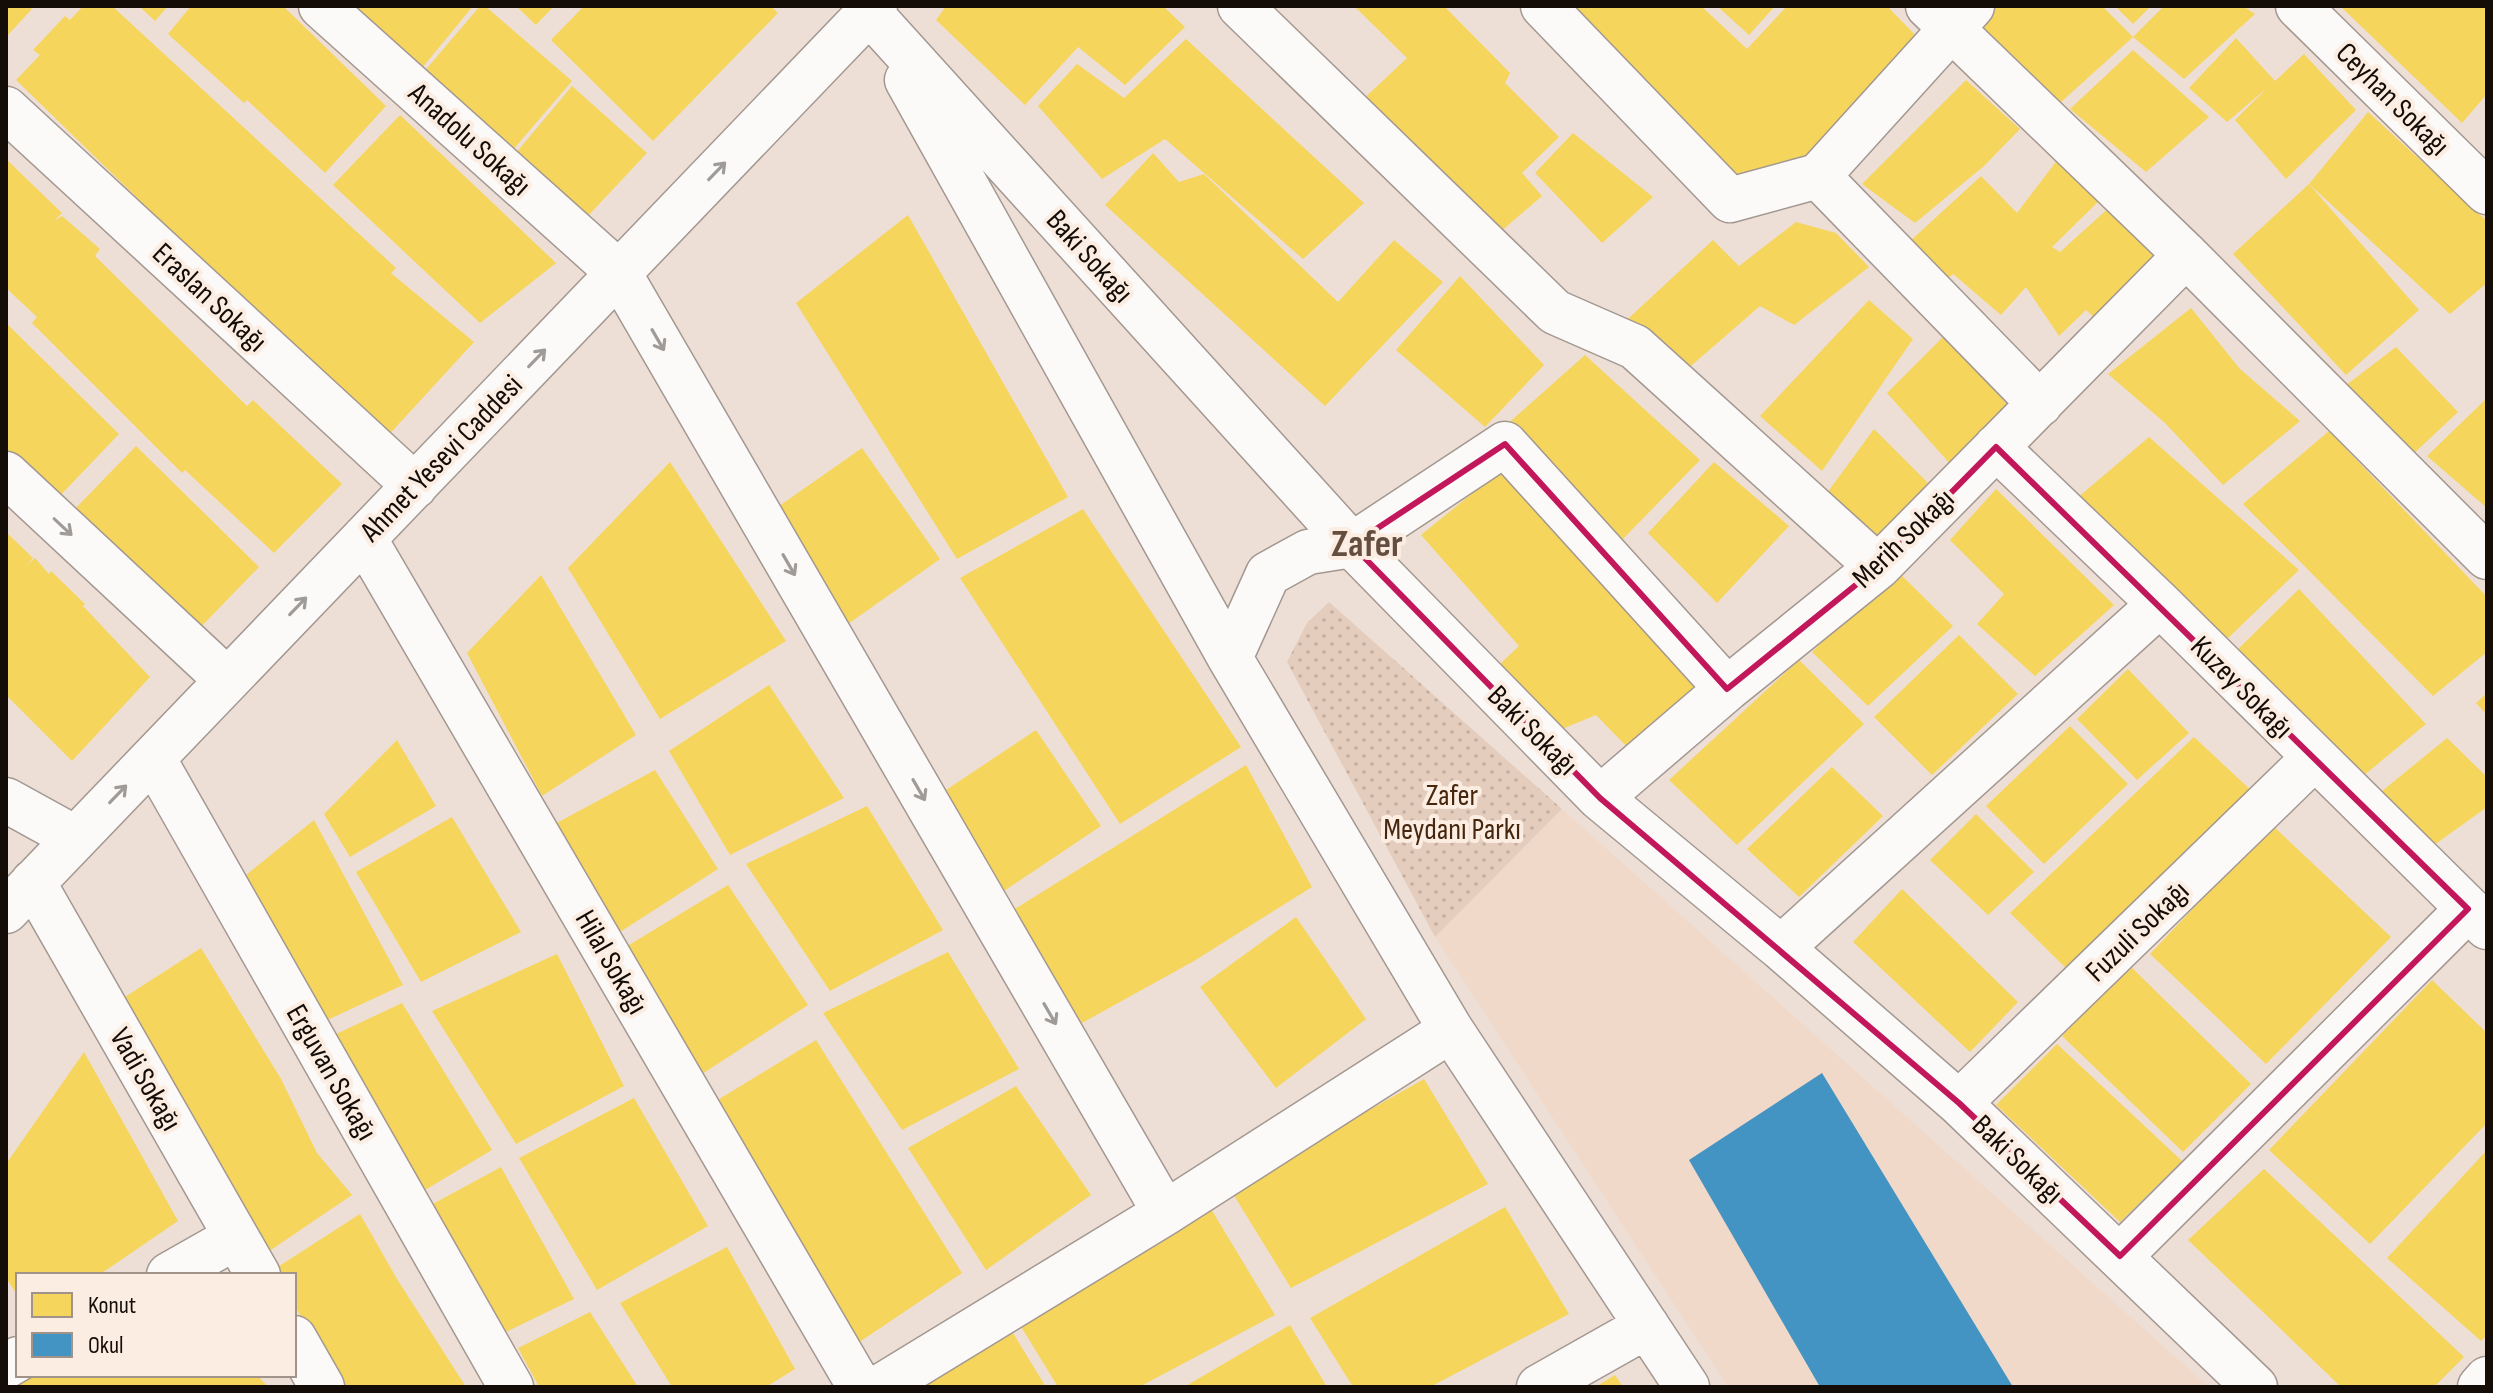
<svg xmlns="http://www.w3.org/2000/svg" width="2493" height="1393" font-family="'Sofia Sans Condensed',sans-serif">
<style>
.built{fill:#f1d9c9}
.grass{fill:url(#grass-dots)}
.homes{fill:#f6d55c}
.schools{fill:#4393c3}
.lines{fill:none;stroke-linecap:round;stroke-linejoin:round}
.minor-casing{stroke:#a39891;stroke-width:47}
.minor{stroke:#fcfaf9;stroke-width:44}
.oneway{stroke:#9f9b98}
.marked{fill:none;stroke:#c2185b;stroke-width:6;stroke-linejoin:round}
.labels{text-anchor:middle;stroke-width:8;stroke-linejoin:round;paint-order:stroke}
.street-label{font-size:30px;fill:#140c07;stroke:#fcede2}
.park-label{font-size:30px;fill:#46260d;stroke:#fcede2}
.district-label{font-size:38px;font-weight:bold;fill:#644e40;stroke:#fcede2}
</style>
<defs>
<pattern id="grass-dots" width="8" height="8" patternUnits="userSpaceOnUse" patternTransform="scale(2)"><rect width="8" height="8" fill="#e5cdbd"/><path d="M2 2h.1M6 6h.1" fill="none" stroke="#c4afa1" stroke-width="1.8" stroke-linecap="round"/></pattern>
</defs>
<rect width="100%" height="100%" fill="#eddfd6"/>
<path class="built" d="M 1562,809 L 2209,1387 L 1728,1387 L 1435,937 Z"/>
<path class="grass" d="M 1329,602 L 1562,809 L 1435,937 L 1287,662 L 1307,623 Z"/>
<path class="homes" d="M 6,6 L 27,6 L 32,9 L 6,37 Z
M 83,6 L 112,6 L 396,268 L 391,273 L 474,342 L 385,439 L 16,80 L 40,55 L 33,50 L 65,16 L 70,20 Z
M 139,6 L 168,6 L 155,21 Z
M 191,6 L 283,6 L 386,106 L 325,173 L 247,100 L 244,103 L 168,34 Z
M 355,6 L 473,6 L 422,68 Z
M 480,6 L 485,6 L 572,81 L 512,151 L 422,74 Z
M 516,6 L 554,6 L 536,25 Z
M 584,6 L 771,6 L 778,13 L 653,141 L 551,40 Z
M 946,6 L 1163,6 L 1185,27 L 1125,85 L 1078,47 L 1025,105 L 936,20 Z
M 1354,6 L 1444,6 L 1510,73 L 1505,83 L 1559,137 L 1522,173 L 1542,196 L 1492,239 L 1357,105 L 1407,58 Z
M 1558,6 L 1701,6 L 1747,49 L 1787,6 L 1887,6 L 1919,39 L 1802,170 L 1734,191 Z
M 1717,6 L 1775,6 L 1749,35 Z
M 1988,6 L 2102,6 L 2133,37 L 2060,103 L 1972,22 Z
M 2115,6 L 2151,6 L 2133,24 Z
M 2164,6 L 2243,6 L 2255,14 L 2184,79 L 2133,37 Z
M 2340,6 L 2487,6 L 2487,94 L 2462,123 Z
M 2236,38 L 2275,81 L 2304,54 L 2356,110 L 2286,179 L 2235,120 L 2267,88 L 2227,122 L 2189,88 Z
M 1186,39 L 1364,203 L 1303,259 L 1165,139 L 1102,179 L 1038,106 L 1077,64 L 1124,98 Z
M 2133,50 L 2209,117 L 2146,172 L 2070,109 Z
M 1966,80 L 2020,129 L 1984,166 L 1915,223 L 1862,184 Z
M 572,86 L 647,153 L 587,217 L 515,154 Z
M 2368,112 L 2487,221 L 2487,283 L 2450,314 L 2309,184 Z
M 400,115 L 556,263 L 480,323 L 333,185 Z
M 1573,133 L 1653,197 L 1602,243 L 1535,173 Z
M 1153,153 L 1179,182 L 1204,174 L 1338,302 L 1394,240 L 1443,282 L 1325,406 L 1105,205 Z
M 6,159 L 62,213 L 54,221 L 62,216 L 100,249 L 95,256 L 247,406 L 253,400 L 342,484 L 274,553 L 185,470 L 182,473 L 32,323 L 37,317 L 6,288 Z
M 2058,159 L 2101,199 L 2052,247 L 2060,252 L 2113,204 L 2169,258 L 2097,320 L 2086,310 L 2059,336 L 2026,287 L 2001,315 L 1953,274 L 1945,281 L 1908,243 L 1981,176 L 2017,213 Z
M 2309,184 L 2419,310 L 2346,375 L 2233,254 Z
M 908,215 L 1068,497 L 957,559 L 796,303 Z
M 1796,222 L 1836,233 L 1869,267 L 1794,325 L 1760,306 L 1684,372 L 1617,329 L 1713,240 L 1739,266 Z
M 1460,276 L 1544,365 L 1485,427 L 1396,350 Z
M 1869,300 L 1913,339 L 1822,471 L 1760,416 Z
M 2191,308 L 2240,369 L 2300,421 L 2223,485 L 2165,423 L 2108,374 Z
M 6,323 L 119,434 L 54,502 L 6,455 Z
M 1945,335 L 2013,411 L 1951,465 L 1887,393 Z
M 2396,347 L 2458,412 L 2408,459 L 2341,389 Z
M 1585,355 L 1700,460 L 1619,543 L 1504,427 Z
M 2487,398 L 2487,508 L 2427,456 Z
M 1874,429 L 1928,483 L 1872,546 L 1824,497 Z
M 2329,431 L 2487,597 L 2487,652 L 2433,696 L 2243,504 Z
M 2149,437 L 2299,570 L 2226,640 L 2070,504 Z
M 136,446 L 259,567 L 194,634 L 69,515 Z
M 862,448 L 940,559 L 841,629 L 762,518 Z
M 670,462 L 786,641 L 660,719 L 568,568 Z
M 1714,462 L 1789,526 L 1717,603 L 1648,533 Z
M 1507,465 L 1705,683 L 1628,748 L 1596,715 L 1562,729 L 1500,664 L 1519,646 L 1421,535 Z
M 1996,489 L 2114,605 L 2035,676 L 1977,624 L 2004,594 L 1950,540 Z
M 1083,509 L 1241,747 L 1120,824 L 960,578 Z
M 6,532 L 33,558 L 27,565 L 35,558 L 49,574 L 51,571 L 85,604 L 83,606 L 150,677 L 72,761 L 6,695 Z
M 1896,570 L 1953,626 L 1868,706 L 1812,652 Z
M 541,575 L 636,735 L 542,796 L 467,653 Z
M 2299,589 L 2426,724 L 2357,781 L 2228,659 Z
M 1959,635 L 2018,694 L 1932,775 L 1874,717 Z
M 1799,660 L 1864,724 L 1737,845 L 1669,780 Z
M 2128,669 L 2189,733 L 2137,780 L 2077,719 Z
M 769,685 L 844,798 L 730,855 L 669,751 Z
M 2487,693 L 2487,715 L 2476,703 Z
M 2070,726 L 2128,784 L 2044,864 L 1986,806 Z
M 1036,730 L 1101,826 L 995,897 L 931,800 Z
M 2194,737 L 2255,794 L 2071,973 L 2010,913 Z
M 2447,738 L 2487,777 L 2487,807 L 2430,848 L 2376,796 Z
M 397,740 L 436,806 L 350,857 L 324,814 Z
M 1246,765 L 1312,887 L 1194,961 L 1082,1023 L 1013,910 Z
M 1832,767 L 1883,816 L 1799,897 L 1747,849 Z
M 655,770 L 718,869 L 620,932 L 553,825 Z
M 867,806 L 943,930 L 830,991 L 746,864 Z
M 1976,814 L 2034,872 L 1988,915 L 1930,860 Z
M 452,817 L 521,932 L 421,982 L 356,872 Z
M 314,820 L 403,985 L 323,1022 L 241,879 Z
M 2272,825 L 2391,937 L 2266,1064 L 2150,954 Z
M 728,885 L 808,1005 L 702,1074 L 624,948 Z
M 1902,889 L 2018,1002 L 1970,1052 L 1853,942 Z
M 1296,917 L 1366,1019 L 1276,1088 L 1200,987 Z
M 201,948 L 281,1079 L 317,1153 L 352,1195 L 265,1254 L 114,1004 Z
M 948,952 L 1019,1069 L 902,1130 L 823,1013 Z
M 557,954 L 624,1086 L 516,1144 L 432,1011 Z
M 2130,966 L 2251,1084 L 2183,1152 L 2062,1036 Z
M 2432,980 L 2487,1033 L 2487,1123 L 2370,1244 L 2269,1150 Z
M 402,1003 L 492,1150 L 425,1190 L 332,1036 Z
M 816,1040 L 962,1273 L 858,1343 L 716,1101 Z
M 2057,1044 L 2182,1161 L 2120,1222 L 1996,1105 Z
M 84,1052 L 178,1221 L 99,1275 L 18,1275 L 18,1296 L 6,1278 L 6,1164 Z
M 1424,1079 L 1488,1184 L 1291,1288 L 1230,1189 Z
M 1016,1086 L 1091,1195 L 986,1270 L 908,1148 Z
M 634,1098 L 708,1226 L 597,1290 L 519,1158 Z
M 2487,1150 L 2487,1335 L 2481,1341 L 2387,1258 Z
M 501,1167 L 574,1299 L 502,1334 L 431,1205 Z
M 2264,1169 L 2464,1357 L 2434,1387 L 2341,1387 L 2188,1240 Z
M 1505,1207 L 1569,1314 L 1430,1387 L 1353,1387 L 1310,1318 Z
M 1211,1209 L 1275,1315 L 1139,1387 L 1058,1387 L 1017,1320 Z
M 360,1214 L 397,1279 L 466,1387 L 344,1387 L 294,1305 L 294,1275 L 276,1275 L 273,1270 Z
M 727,1247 L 795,1369 L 766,1387 L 672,1387 L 620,1303 Z
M 590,1312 L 638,1387 L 539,1387 L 518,1348 Z
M 1290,1325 L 1327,1387 L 1184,1387 Z
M 1013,1333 L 1046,1387 L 921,1387 Z
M 22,1375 L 257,1375 L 268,1387 L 6,1387 Z
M 1615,1375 L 1623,1387 L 1595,1387 Z"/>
<path class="schools" d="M 1822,1073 L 2013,1387 L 1820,1387 L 1689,1160 Z"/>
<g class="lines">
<g class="minor-casing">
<path id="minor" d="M 321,6 L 619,273 L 1165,1213
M 1240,6 L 1555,312 L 1635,347 L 1878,567
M 1543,6 L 1730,200 L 1818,176 L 1972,6
M 1928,6 L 2186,255 L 2487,557
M 2298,6 L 2487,192
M 869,12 L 1352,545 L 1600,798 L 1781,948 L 1959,1103 L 2255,1387
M 907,80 L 1230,658 L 1451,1030 L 1687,1387
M 6,109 L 415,486
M 1818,176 L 2040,404
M 1996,447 L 2160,604 L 2487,927
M 6,474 L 227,680
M 364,538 L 860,1387
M 1230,658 L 1268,574 L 1308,552 L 1352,545 L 1505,444 L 1727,689
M 153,758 L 511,1387
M 1600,798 L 1727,689 L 1878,567 L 2186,255
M 6,800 L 75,838
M 33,882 L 258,1275
M 6,911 L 875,6
M 1781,948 L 2160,604
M 1959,1103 L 2314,758
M 2120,1256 L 2468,909
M 169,1275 L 236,1237
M 294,1338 L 322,1387
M 6,1366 L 18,1359
M 880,1387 L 1165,1213 L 1451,1030
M 1539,1387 L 1647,1326
M 2480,1387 L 2487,1379"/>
</g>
<use href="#minor" class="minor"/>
</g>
<defs><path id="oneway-shaft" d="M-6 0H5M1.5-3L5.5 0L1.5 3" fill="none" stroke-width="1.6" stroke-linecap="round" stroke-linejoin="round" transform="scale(2)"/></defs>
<g class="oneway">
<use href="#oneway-shaft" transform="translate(717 171) rotate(-46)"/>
<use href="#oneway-shaft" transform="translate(658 340) rotate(60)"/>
<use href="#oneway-shaft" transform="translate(537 358) rotate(-46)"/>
<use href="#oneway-shaft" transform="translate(63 527) rotate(43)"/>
<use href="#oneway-shaft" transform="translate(789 565) rotate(60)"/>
<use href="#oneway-shaft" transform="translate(298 606) rotate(-46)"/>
<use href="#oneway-shaft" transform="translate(919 790) rotate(60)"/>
<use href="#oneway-shaft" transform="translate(118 794) rotate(-46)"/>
<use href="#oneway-shaft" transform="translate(1050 1014) rotate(60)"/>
</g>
<path class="marked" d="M 1505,444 L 1727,689 L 1878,567 L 1996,447 L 2468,909 L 2120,1256 L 1959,1103 L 1600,798 L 1352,545 Z"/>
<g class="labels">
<g class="street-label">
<text transform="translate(2393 99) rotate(45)" y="10">Ceyhan Sokağı</text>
<text transform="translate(470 139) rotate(42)" y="10">Anadolu Sokağı</text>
<text transform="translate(1090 256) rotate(48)" y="10">Baki Sokağı</text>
<text transform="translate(210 297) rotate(43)" y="10">Eraslan Sokağı</text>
<text transform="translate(441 458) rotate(-46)" y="10">Ahmet Yesevi Caddesi</text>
<text transform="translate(1903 538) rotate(-44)" y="10">Merih Sokağı</text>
<text transform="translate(2242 687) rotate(45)" y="10">Kuzey Sokağı</text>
<text transform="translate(1533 730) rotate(45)" y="10">Baki Sokağı</text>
<text transform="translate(2137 931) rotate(-44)" y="10">Fuzuli Sokağı</text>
<text transform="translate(612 962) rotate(60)" y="10">Hilal Sokağı</text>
<text transform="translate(332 1072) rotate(60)" y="10">Erguvan Sokağı</text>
<text transform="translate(146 1079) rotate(60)" y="10">Vadi Sokağı</text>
<text transform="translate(2018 1159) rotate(44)" y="10">Baki Sokağı</text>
</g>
<g class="park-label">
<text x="1452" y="805">Zafer<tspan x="1452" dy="34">Meydanı Parkı</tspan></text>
</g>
<g class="district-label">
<text x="1367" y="556">Zafer</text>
</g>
</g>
<rect width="2493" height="1393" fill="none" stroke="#140c07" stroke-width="16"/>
<rect x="16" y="1273" width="280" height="104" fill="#fcede2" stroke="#9f938a" stroke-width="2"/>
<rect x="32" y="1293" width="40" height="24" fill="#f6d55c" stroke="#9f938a" stroke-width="2"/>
<text x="88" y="1313" font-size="24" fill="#140c07">Konut</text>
<rect x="32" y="1333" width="40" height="24" fill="#4393c3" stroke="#9f938a" stroke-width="2"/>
<text x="88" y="1353" font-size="24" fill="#140c07">Okul</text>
</svg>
